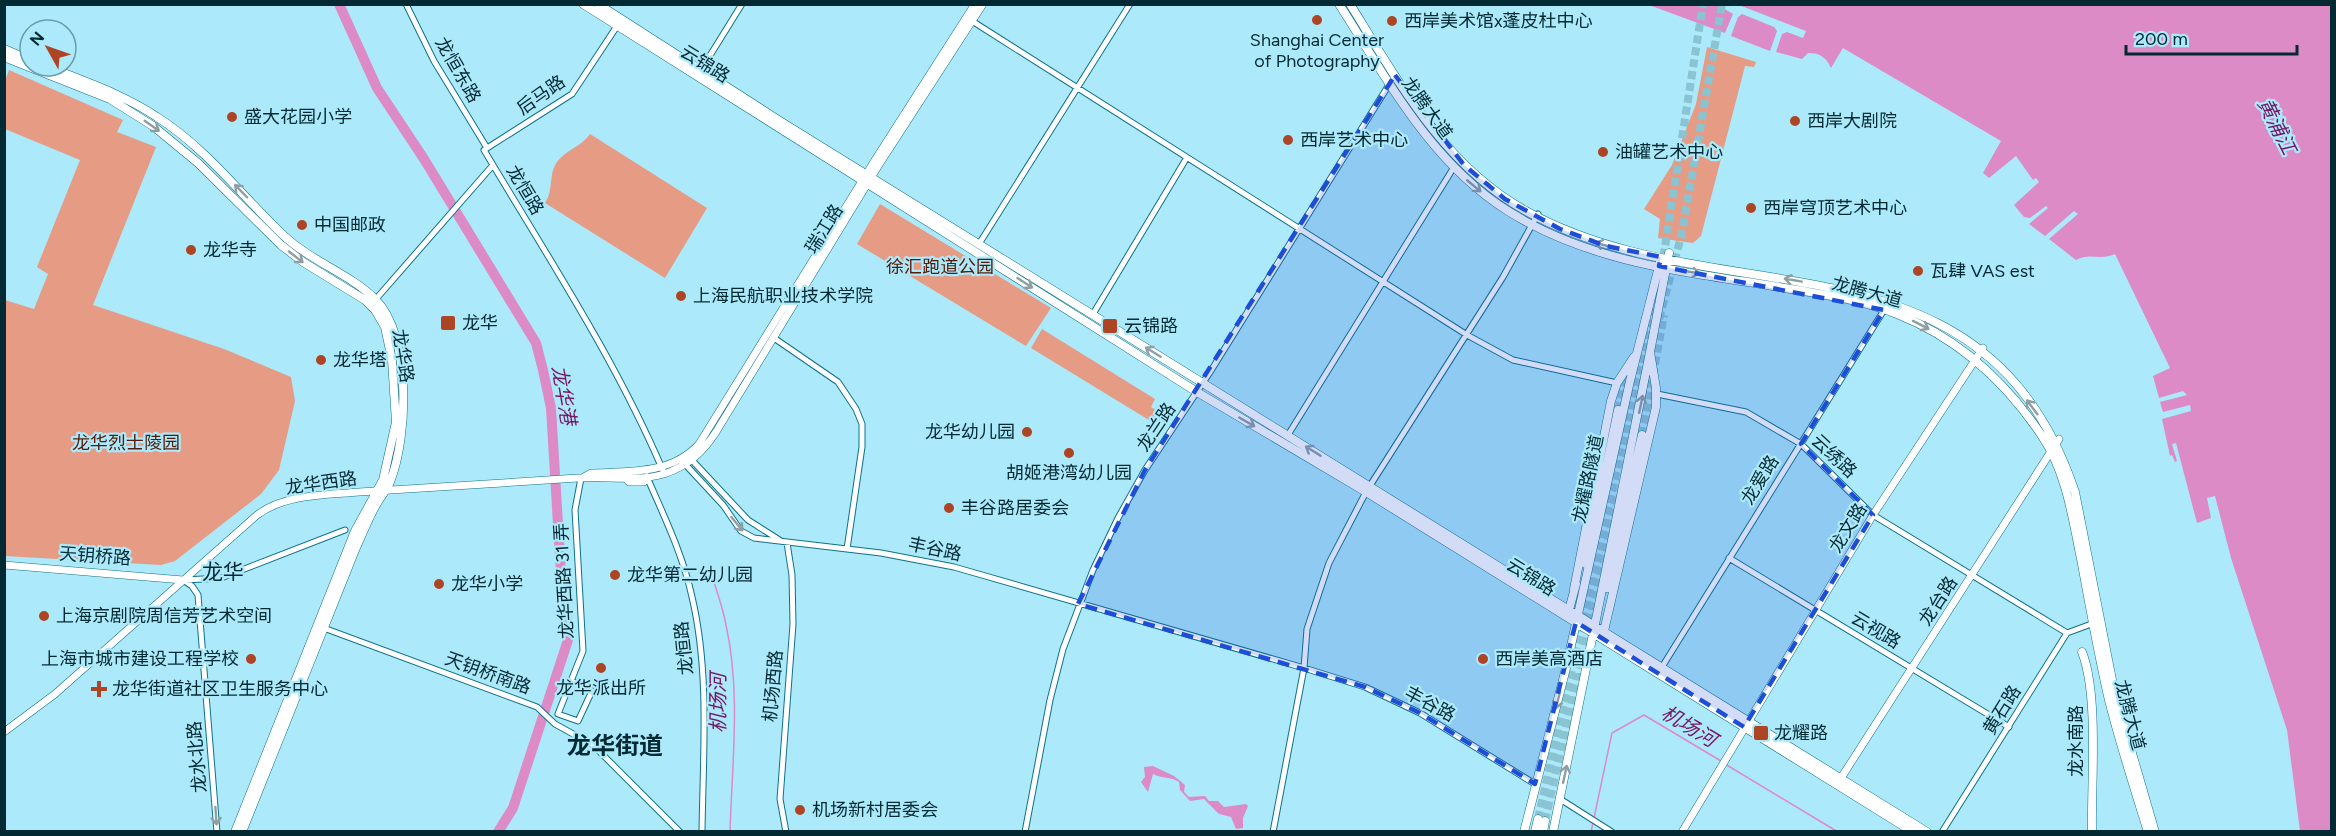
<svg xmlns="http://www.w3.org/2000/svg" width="2336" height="836" font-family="Figtree,'Noto Sans SC',sans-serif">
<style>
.green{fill:#e69b85}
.water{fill:#dc8bc6}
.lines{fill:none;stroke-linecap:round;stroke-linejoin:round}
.stream{stroke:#dc8bc6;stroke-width:1.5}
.river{stroke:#dc8bc6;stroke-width:10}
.secondary-tunnel{stroke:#8ac3d2;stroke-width:8;stroke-dasharray:8 4;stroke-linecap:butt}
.minor-casing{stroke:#0f7288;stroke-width:7}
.tertiary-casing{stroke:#0f7288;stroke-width:8}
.secondary-casing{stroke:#0f7288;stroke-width:9}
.minor{stroke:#fff;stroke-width:5}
.tertiary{stroke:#fff;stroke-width:7}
.secondary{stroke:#fff;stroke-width:8}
.oneway{stroke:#8e9fa3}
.marked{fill:#1d4ed8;fill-opacity:0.2;stroke:#1d4ed8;stroke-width:4.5;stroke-dasharray:12 8;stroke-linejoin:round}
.poi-dot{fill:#ad4525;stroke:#ace9fa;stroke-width:2}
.labels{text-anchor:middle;stroke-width:4.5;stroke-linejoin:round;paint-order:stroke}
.poi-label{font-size:18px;fill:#032932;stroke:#ace9fa;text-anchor:start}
.street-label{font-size:18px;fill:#032932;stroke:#ace9fa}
.park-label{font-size:18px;fill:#561b08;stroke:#ace9fa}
.water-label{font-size:20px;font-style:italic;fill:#771865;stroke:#ace9fa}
.quarter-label{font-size:21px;fill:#032932;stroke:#ace9fa}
.district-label{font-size:24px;font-weight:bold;fill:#032932;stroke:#ace9fa}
</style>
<rect width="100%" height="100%" fill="#ace9fa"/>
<path class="green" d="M 1707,47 L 1756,62 L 1754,67 L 1745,66 L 1701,236 L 1693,243 L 1658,238 L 1660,219 L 1644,209 L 1672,165 L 1696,104 Z
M 9,70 L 123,120 L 117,132 L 156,147 L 93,305 L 224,349 L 291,377 L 295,401 L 279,470 L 261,494 L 175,561 L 161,565 L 5,556 L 5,300 L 34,309 L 48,274 L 37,267 L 80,160 L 5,129 L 5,81 Z
M 590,134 L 707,208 L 665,278 L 545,203 C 554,190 548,175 557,162 C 567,149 581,147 590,134 Z
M 880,204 L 1051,308 L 1026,346 L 857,244 Z
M 1042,329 L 1155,399 L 1151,407 L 1168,418 L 1162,428 L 1031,348 Z"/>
<path class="water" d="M 1649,5 L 1718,5 L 1733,14 L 1725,33 Z
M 1739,5 L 2331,5 L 2331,831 L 2300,831 L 2287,730 L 2231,558 L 2215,496 L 2207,498 L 2211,518 L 2197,523 L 2176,443 L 2172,444 L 2177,461 L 2175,462 L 2172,455 L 2170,456 L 2162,419 L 2191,411 L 2190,405 L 2163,412 L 2160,402 L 2187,395 L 2183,391 L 2159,398 L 2153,376 L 2170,368 L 2115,254 C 2099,261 2090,252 2076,260 L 2049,239 L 2078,214 L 2074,211 L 2045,236 L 2029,224 L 2048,208 L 2046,206 L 2030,218 L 2024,217 L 2014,205 L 2039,182 L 2036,178 L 2033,180 L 2016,156 L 1989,178 L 1983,173 L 2001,141 L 1843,48 L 1831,68 C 1826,57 1820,53 1808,53 L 1802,59 L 1776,52 L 1782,34 L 1787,32 L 1803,38 L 1806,31 Z
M 1742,14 L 1774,27 L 1777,31 L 1770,51 L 1731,36 L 1738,17 Z
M 1153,766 L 1174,776 L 1185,785 L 1184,792 L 1189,797 L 1205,796 L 1209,801 L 1218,801 L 1224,807 L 1246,804 L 1248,806 L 1243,818 L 1243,828 L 1236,829 L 1231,817 L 1219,814 L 1204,799 L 1190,801 L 1180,790 L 1179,782 C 1171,776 1162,779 1153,774 L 1148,792 L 1141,782 L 1145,777 L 1144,767 Z"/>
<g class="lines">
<path class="stream" d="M 712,576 C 717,592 723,608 726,625 C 741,692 732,764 730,832
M 1725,764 L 1838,832
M 1591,832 L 1612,733 L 1644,715 L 1721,761"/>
<path class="river" d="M 339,4 L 377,88 L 424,159 L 536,343 L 543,370 L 551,408 L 561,574 L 569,637 L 513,808 L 498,832"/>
<path class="secondary-tunnel" d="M 1659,319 L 1682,233 L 1722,4
M 1618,410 L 1629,366
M 1642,435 L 1664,315
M 1538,819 L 1659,285 L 1703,4
M 1545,821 L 1617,497"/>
<g class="minor-casing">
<path id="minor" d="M 406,4 L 434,61 L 487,148
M 621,20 L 572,94 L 484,150 C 547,256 616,360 664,473
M 972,21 L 1467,335 L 1513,360 L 1617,383
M 701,70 L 742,4
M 979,244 L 1130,4
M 376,299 L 493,165
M 1093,314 L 1186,159
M 774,338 L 838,382 L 856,409 L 862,424 L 862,447 L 847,549
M 1657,394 L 1746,412 L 1801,444 L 1873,515 L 2067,633
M 1288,435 L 1454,167
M 689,457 L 748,520 L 781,541
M 684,463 L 723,505 L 741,531 L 754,538 L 881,553 L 954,567 L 1304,668 L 1365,687 L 1420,713 L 1535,784
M 647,477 C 664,516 683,555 692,597 C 710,673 703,754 702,832
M 1729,558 L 2009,727
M 183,580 L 192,586 L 198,595 L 217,832
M 185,580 L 221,578 L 345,530
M 321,627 L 537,707 L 555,724 L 593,745 L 680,832
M 1662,667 L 1884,310
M 571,681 L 558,714 L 578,721 L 592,691 L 571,681 L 583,651 L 575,510 L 581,478
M 1560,799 L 1612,832
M 786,832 L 780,799 L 793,624 L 792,575 L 787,543
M 1025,832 L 1050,700 L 1063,649 L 1093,570 L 1118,518 L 1145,470 L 1212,369 L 1395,75
M 1273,832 L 1304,668 L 1307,629 L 1329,563 L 1366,492 L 1503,277 L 1538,214
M 1942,832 L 2067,633 L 2094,623"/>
</g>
<g class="tertiary-casing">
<path id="tertiary" d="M 584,477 L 591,473 C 629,471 671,475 699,444 L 875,160 L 975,4
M 625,477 L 629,482 L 644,482 L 647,477
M 4,565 L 183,580
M 4,732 L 55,694 L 257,515 C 285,494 325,495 359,492 C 431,487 505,483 578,478 C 605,476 637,482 664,474 C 688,466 703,452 716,432 L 880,163 L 983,4
M 1841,778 L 2059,439
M 1682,832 L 1873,515 L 1983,348"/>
</g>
<g class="secondary-casing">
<path id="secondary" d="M 583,4 L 1197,392 L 1366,492 L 1913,832
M 598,4 L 780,121 L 1927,832
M 1339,4 C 1387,79 1431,163 1508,211 C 1595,266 1699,273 1797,290 C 1831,296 1865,301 1897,314 C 1958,338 2006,382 2042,436 C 2067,473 2073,521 2082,564 C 2090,608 2098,652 2108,696 C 2119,741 2134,787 2148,832
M 1350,4 C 1398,81 1444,166 1526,211 C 1720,319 1983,219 2075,492 L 2115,695 L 2155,832
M 4,49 L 30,60
M 4,57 L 110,99 L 153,126 L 198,163 L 281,245 L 303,262 L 365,300 L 375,310 L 385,327 L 392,360 L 396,422 L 383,480 L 355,531 L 235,832
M 46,66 C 83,81 123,94 157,117 C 206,148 241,195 282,234 C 310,261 350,274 375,299 C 412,335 408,437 390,482 C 387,490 380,497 376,505 C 368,519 362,535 355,550 L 242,832
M 1586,564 L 1618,410
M 1607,588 L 1642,435
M 1574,589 L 1611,401 L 1617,383 L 1634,357
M 1569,610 L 1576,584
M 1604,631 L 1656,407 L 1656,388 L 1650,352 L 1669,253
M 2082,652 C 2099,695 2091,782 2092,832
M 1524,832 L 1566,668 L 1630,381 L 1660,262
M 1535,832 L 1538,819
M 1543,832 L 1545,821
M 1553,832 L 1650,352"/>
</g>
<use href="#minor" class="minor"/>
<use href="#tertiary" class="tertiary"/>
<use href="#secondary" class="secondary"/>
</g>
<defs><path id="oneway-shaft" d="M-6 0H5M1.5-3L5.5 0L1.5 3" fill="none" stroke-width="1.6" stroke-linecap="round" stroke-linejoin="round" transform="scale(1.5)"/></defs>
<g class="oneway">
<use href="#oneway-shaft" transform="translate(152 126) rotate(35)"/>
<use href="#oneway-shaft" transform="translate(1474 186) rotate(40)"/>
<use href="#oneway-shaft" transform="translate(241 191) rotate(-134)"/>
<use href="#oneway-shaft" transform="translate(1604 245) rotate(-164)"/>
<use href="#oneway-shaft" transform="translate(296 257) rotate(38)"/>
<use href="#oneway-shaft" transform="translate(1691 272) rotate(10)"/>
<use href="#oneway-shaft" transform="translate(1793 280) rotate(-170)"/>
<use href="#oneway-shaft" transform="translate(1025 283) rotate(33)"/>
<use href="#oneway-shaft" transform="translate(1921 325) rotate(27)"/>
<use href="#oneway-shaft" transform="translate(1153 352) rotate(-148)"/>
<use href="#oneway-shaft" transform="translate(1641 404) rotate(-78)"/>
<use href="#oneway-shaft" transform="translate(2032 407) rotate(-127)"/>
<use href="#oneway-shaft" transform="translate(1247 422) rotate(30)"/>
<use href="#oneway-shaft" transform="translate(1313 451) rotate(-148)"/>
<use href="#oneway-shaft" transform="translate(737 524) rotate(51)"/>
<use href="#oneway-shaft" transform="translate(1558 700) rotate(104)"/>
<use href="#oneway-shaft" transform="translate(1565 774) rotate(-78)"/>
<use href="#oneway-shaft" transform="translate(216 816) rotate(86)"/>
</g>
<path class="marked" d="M 1395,75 L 1464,165 L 1505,199 L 1560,229 L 1606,246 L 1661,257 L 1659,266 L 1884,310 L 1801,444 L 1873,515 L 1744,727 L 1576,622 L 1535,784 L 1420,713 L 1365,687 L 1078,604 L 1145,470 Z"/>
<g class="poi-dot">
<circle cx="1317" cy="20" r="6"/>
<circle cx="1392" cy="21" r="6"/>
<circle cx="232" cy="117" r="6"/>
<circle cx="1795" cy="121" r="6"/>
<circle cx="1288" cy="140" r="6"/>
<circle cx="1603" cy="152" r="6"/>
<circle cx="1751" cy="208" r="6"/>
<circle cx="302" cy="225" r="6"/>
<circle cx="191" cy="250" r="6"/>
<circle cx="1918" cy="271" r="6"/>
<circle cx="681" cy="296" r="6"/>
<rect x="440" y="315" width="16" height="16" rx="3"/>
<rect x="1102" y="318" width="16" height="16" rx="3"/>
<circle cx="321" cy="360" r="6"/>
<circle cx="1027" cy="432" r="6"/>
<circle cx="1069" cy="453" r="6"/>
<circle cx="949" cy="508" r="6"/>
<circle cx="615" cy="575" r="6"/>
<circle cx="439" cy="584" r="6"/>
<circle cx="44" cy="616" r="6"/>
<circle cx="251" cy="659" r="6"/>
<circle cx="1483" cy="659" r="6"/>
<circle cx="601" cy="668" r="6"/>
<path d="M96 680h6v6h6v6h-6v6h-6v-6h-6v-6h6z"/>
<rect x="1753" y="725" width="16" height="16" rx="3"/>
<circle cx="800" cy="810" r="6"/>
</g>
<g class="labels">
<g class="poi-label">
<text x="1404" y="27">西岸美术馆x蓬皮杜中心</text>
<text x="1317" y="46" text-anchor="middle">Shanghai Center<tspan x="1317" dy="21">of Photography</tspan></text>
<text x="244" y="123">盛大花园小学</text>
<text x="1807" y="127">西岸大剧院</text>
<text x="1300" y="146">西岸艺术中心</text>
<text x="1615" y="158">油罐艺术中心</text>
<text x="1763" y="214">西岸穹顶艺术中心</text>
<text x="314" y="231">中国邮政</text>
<text x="203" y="256">龙华寺</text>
<text x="1930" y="277">瓦肆 VAS est</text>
<text x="693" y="302">上海民航职业技术学院</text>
<text x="462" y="329">龙华</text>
<text x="1124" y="332">云锦路</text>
<text x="333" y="366">龙华塔</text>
<text x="1015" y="438" text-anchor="end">龙华幼儿园</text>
<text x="1069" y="479" text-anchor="middle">胡姬港湾幼儿园</text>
<text x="961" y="514">丰谷路居委会</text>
<text x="627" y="581">龙华第二幼儿园</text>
<text x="451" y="590">龙华小学</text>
<text x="56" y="622">上海京剧院周信芳艺术空间</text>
<text x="239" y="665" text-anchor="end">上海市城市建设工程学校</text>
<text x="1495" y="665">西岸美高酒店</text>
<text x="601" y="694" text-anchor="middle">龙华派出所</text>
<text x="112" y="695">龙华街道社区卫生服务中心</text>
<text x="1774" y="739">龙耀路</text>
<text x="812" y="816">机场新村居委会</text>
</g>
<g class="street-label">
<text transform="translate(705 64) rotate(32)" y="6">云锦路</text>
<text transform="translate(458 70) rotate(60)" y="6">龙恒东路</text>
<text transform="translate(541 95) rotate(-35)" y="6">后马路</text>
<text transform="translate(1427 108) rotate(54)" y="6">龙腾大道</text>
<text transform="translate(525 190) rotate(59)" y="6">龙恒路</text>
<text transform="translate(824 229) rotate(-58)" y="6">瑞江路</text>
<text transform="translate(1867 292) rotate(15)" y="6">龙腾大道</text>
<text transform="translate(403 356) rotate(81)" y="6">龙华路</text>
<text transform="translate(1156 427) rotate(-56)" y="6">龙兰路</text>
<text transform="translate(1834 456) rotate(43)" y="6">云绣路</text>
<text transform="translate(1588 479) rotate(-78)" y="6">龙耀路隧道</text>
<text transform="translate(1760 480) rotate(-58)" y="6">龙爱路</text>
<text transform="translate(321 483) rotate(-8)" y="6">龙华西路</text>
<text transform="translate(1848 528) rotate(-58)" y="6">龙文路</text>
<text transform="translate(935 549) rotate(12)" y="6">丰谷路</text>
<text transform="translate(95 556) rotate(4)" y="6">天钥桥路</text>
<text transform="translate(1531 577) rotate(32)" y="6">云锦路</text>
<text transform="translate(564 581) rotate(-93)" y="6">龙华西路 31 弄</text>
<text transform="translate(1938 601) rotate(-57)" y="6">龙台路</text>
<text transform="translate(1876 630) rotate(31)" y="6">云视路</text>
<text transform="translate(684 648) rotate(-96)" y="6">龙恒路</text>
<text transform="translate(488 673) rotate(20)" y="6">天钥桥南路</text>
<text transform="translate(773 686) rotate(-85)" y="6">机场西路</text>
<text transform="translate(1430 704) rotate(28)" y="6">丰谷路</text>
<text transform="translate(2002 710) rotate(-58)" y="6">黄石路</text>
<text transform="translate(2130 715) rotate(75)" y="6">龙腾大道</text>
<text transform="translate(2076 741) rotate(-90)" y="6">龙水南路</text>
<text transform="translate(197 757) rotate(-95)" y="6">龙水北路</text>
</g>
<g class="park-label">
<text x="940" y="273">徐汇跑道公园</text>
<text x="126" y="449">龙华烈士陵园</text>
</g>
<g class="water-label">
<text transform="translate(2277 126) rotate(63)" y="7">黄浦江</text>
<text transform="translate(564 395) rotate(80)" y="7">龙华港</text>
<text transform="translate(718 703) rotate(-90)" y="7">机场河</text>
<text transform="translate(1689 726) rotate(31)" y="7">机场河</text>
</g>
<g class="quarter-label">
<text x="223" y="579">龙华</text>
</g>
<g class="district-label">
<text x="615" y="754">龙华街道</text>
</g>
</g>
<rect width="2336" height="836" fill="none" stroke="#032932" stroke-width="12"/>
<g transform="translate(48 48) rotate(310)"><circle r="28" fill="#ace9fa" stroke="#689caa" stroke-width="1.5"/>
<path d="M0-4.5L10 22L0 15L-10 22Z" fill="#ad4525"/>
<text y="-9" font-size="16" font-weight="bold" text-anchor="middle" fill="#032932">N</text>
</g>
<path d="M2126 45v9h171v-9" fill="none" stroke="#032932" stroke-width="3"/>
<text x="2135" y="45" font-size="18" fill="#032932" stroke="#ace9fa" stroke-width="4.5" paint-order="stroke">200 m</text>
</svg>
